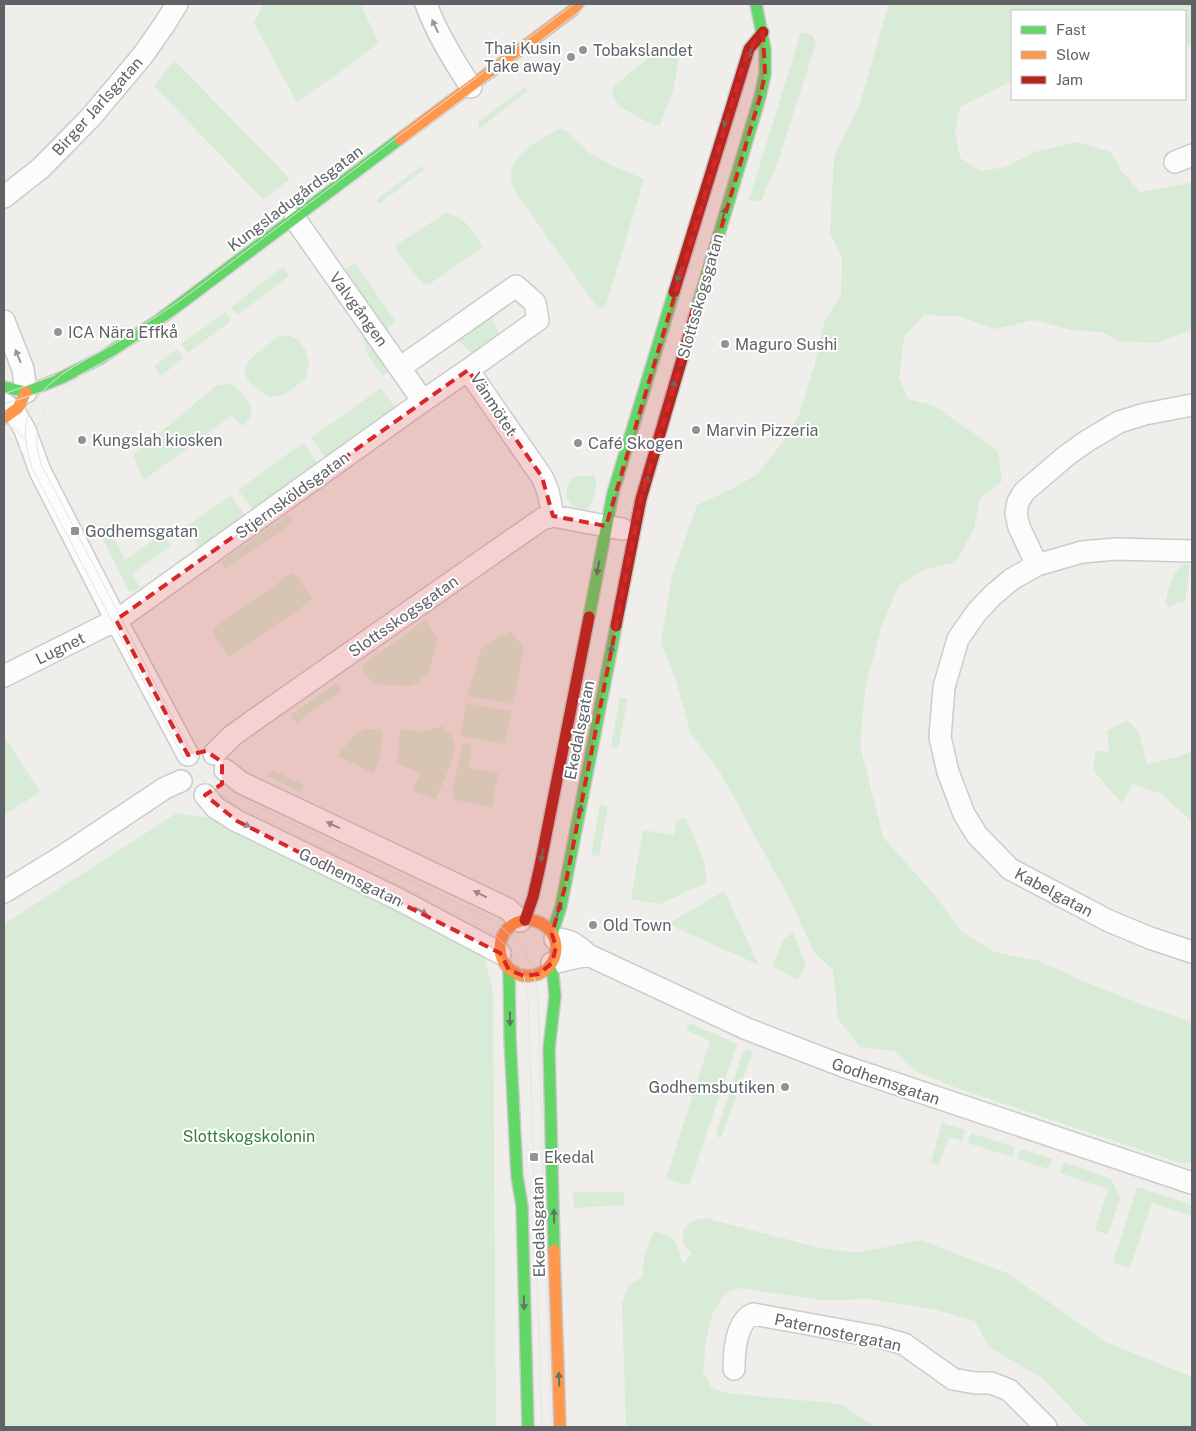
<svg xmlns="http://www.w3.org/2000/svg" width="1196" height="1431" font-family="'Public Sans',sans-serif">
<style>
.green{fill:#d8ebd6}
.lines{fill:none;stroke-linecap:round;stroke-linejoin:round}
.street-casing{stroke:#cbcccc;stroke-width:24}
.fast-casing{stroke:#cacacb;stroke-width:14}
.slow-casing{stroke:#cacacb;stroke-width:14}
.jam-casing{stroke:#cacacb;stroke-width:14}
.street{stroke:#fdfcfc;stroke-width:21}
.fast{stroke:#63d668;stroke-width:11}
.slow{stroke:#ff974d;stroke-width:11}
.jam{stroke:#b3261e;stroke-width:11}
.tram{stroke:#e4e4e4;stroke-width:1}
.oneway{fill:#96999c}
.oneway2{fill:#607468}
.marked{fill:#d62828;fill-opacity:0.2;stroke:#d62828;stroke-width:4;stroke-dasharray:10 6;stroke-linejoin:round}
.poi-dot{fill:#919496;stroke:#fff;stroke-width:2}
.labels{text-anchor:middle;stroke-width:4;stroke-linejoin:round;paint-order:stroke}
.poi-label{font-size:16px;fill:#5f6368;stroke:#fff;text-anchor:start}
.street-label{font-size:16px;fill:#5f6368;stroke:#fff}
.park-label{font-size:16px;fill:#348238;stroke:#fff}
</style>
<rect width="100%" height="100%" fill="#efeeea"/>
<path class="green" d="M 263,4 L 360,4 L 379,43 L 297,103 L 254,23 Z
M 889,4 L 1192,4 L 1192,43 L 1185,48 L 1185,11 L 1012,11 L 1012,81 L 960,107 L 955,131 L 960,158 L 981,171 L 1006,167 L 1034,152 L 1077,142 L 1111,152 L 1120,169 L 1140,192 L 1185,184 L 1192,182 L 1192,330 L 1156,343 L 1119,341 L 1102,332 L 1071,330 L 1034,320 L 995,329 L 959,316 L 924,315 L 904,337 L 899,377 L 908,399 L 935,406 L 998,451 L 1002,481 L 980,498 L 974,529 L 955,563 L 925,569 L 899,585 L 881,628 L 865,689 L 860,746 L 883,837 L 938,899 L 962,932 L 995,952 L 1039,961 L 1083,981 L 1146,1006 L 1192,1022 L 1192,1162 L 1184,1164 L 954,1087 L 916,1071 L 894,1051 L 860,1047 L 838,1019 L 833,970 L 814,952 L 790,900 L 720,772 L 691,734 L 676,681 L 661,643 L 672,576 L 697,505 L 732,489 L 758,474 L 784,440 L 799,415 L 814,367 L 825,320 L 841,296 L 842,257 L 830,234 L 834,157 L 859,106 Z
M 801,32 L 813,36 L 816,43 L 774,174 L 770,179 L 761,202 L 749,200 Z
M 667,46 L 680,52 L 673,90 L 660,125 L 654,126 L 619,106 L 612,93 L 613,87 L 660,48 Z
M 174,60 L 290,179 L 263,199 L 154,86 Z
M 525,87 L 528,91 L 479,129 L 478,122 Z
M 559,129 L 564,129 L 588,152 L 615,167 L 644,179 L 606,305 L 602,308 L 597,307 L 516,193 C 515,188 511,182 511,178 C 510,153 541,139 559,129 Z
M 421,166 L 424,170 L 379,204 L 377,199 Z
M 446,213 C 465,216 473,232 483,247 L 428,285 L 423,284 L 396,250 L 396,245 Z
M 355,263 L 396,322 L 386,329 L 344,270 Z
M 283,267 L 289,276 L 237,315 L 231,307 Z
M 225,312 L 231,321 L 188,353 L 181,344 Z
M 490,313 L 501,339 L 475,357 L 456,338 Z
M 367,335 L 390,369 L 384,375 L 382,376 L 369,357 L 366,350 L 363,338 Z
M 279,336 L 291,336 L 298,340 L 305,349 L 309,363 L 306,378 C 290,390 278,406 259,390 C 251,385 248,381 244,372 L 250,359 Z
M 177,349 L 183,358 L 161,376 L 154,366 Z
M 230,383 C 242,392 253,400 251,417 L 242,426 L 232,415 L 144,480 L 133,455 L 216,386 Z
M 381,388 L 397,410 L 328,461 L 311,438 Z
M 303,443 L 319,465 L 254,512 L 238,490 Z
M 593,475 L 597,481 L 593,499 L 588,508 L 585,509 C 566,509 560,490 573,477 Z
M 231,495 L 246,516 L 201,548 L 186,527 Z
M 288,515 L 294,521 L 226,569 L 221,562 Z
M 108,524 L 125,560 L 163,533 L 171,546 L 132,574 L 140,587 L 133,592 L 129,591 L 127,588 L 98,529 Z
M 1184,564 L 1190,565 L 1185,602 L 1179,602 L 1169,607 L 1165,603 C 1168,591 1173,570 1184,564 Z
M 293,572 L 313,599 L 228,658 L 214,636 L 213,629 Z
M 425,620 L 438,639 L 428,674 L 412,686 L 373,684 L 361,666 Z
M 511,631 L 524,649 L 513,704 L 467,696 L 482,647 Z
M 336,683 L 342,691 L 296,723 L 291,715 Z
M 620,697 L 628,699 L 618,748 L 611,747 Z
M 466,703 L 511,711 L 505,744 L 460,736 Z
M 1127,720 L 1139,732 L 1147,764 L 1177,757 L 1192,751 L 1192,822 L 1162,794 L 1133,784 L 1122,804 L 1093,770 L 1096,750 L 1109,752 L 1107,731 Z
M 442,726 C 447,731 452,735 454,742 C 457,756 441,787 435,799 L 412,791 L 421,773 L 397,763 L 400,729 L 423,732 Z
M 365,729 L 382,729 L 381,754 L 373,773 L 338,756 L 352,737 Z
M 4,736 L 40,792 L 4,815 Z
M 463,743 L 472,745 L 468,768 L 498,773 L 492,807 L 452,799 L 455,793 L 452,790 Z
M 274,770 L 277,774 L 279,773 L 304,785 L 301,792 L 266,776 Z
M 600,804 L 608,806 L 599,856 L 591,855 Z
M 177,813 L 214,819 L 375,897 L 484,956 L 493,993 L 496,1427 L 4,1427 L 4,924 Z
M 685,817 L 704,861 L 707,882 L 660,904 L 631,899 L 643,830 L 674,835 L 676,822 Z
M 724,891 L 759,965 L 668,924 Z
M 793,933 L 806,964 L 798,980 L 772,966 L 784,939 Z
M 690,1023 L 737,1044 L 689,1185 L 666,1179 L 710,1041 L 686,1030 Z
M 746,1049 L 753,1051 L 721,1138 L 716,1136 L 716,1134 L 741,1057 Z
M 942,1123 L 965,1130 L 962,1141 L 949,1137 L 939,1165 L 931,1162 Z
M 971,1133 L 1015,1147 L 1012,1157 L 968,1143 Z
M 1021,1149 L 1052,1159 L 1048,1169 L 1017,1159 Z
M 1064,1162 L 1111,1179 L 1120,1198 L 1108,1235 L 1095,1230 L 1108,1189 L 1060,1173 Z
M 1137,1187 L 1192,1205 L 1192,1216 L 1152,1203 L 1130,1268 L 1113,1263 Z
M 573,1192 L 624,1192 L 624,1205 L 574,1208 Z
M 705,1218 L 820,1248 L 857,1253 L 920,1240 L 1007,1273 L 1106,1342 L 1192,1377 L 1192,1427 L 1089,1427 L 1042,1378 L 989,1347 L 975,1321 L 933,1309 L 869,1299 L 821,1300 L 740,1288 L 726,1293 L 713,1312 L 706,1340 L 703,1371 L 711,1387 L 726,1393 L 841,1404 L 875,1427 L 626,1427 L 622,1303 L 628,1286 L 643,1276 C 642,1259 646,1247 654,1231 L 664,1234 L 675,1240 L 683,1265 L 691,1253 L 684,1244 L 683,1230 L 691,1221 Z"/>
<g class="lines">
<g class="street-casing">
<path id="street" d="M 426,4 C 437,34 453,60 471,87
M 1175,162 L 1192,155
M 4,197 L 41,168 L 91,117 L 143,55 L 164,25 L 177,4
M 295,219 L 423,401
M 4,321 L 23,369 L 26,392
M 401,367 L 516,286 L 535,303 L 538,320 L 468,370 L 542,477 L 548,491 L 553,516
M 4,404 L 15,413 L 25,430 L 40,471 L 116,620 L 188,755
M 1192,551 L 1116,549 L 1082,552 L 1037,565 L 1012,579 L 992,596 L 976,613 L 958,639 L 944,687 L 940,737 L 948,772 L 964,814 L 977,835 L 1010,869 L 1109,921 L 1150,938 L 1192,952
M 1037,565 L 1019,527 L 1016,513 L 1018,502 L 1024,492 L 1066,456 L 1087,441 L 1119,422 L 1145,414 L 1192,405
M 4,676 L 120,618 L 423,401 L 468,370
M 214,754 L 232,736 L 257,718 L 542,519 L 553,516 L 622,529
M 225,770 L 242,783 L 508,909 L 520,921
M 205,795 L 216,808 L 237,821 L 396,898 L 500,953
M 4,892 L 63,856 L 165,788 L 181,781
M 555,939 C 570,939 577,945 588,955 L 747,1029 L 843,1066 L 1192,1183
M 552,963 L 588,955
M 734,1369 C 734,1353 736,1321 753,1314 L 879,1337 L 904,1344 L 953,1379 L 975,1383 L 991,1383 L 1009,1390 L 1046,1427"/>
</g>
<g class="fast-casing">
<path id="fast" d="M 696,311 L 760,97 L 765,74 L 765,49 L 756,4
M 4,387 L 26,392 L 61,378 L 101,358 L 159,320 L 400,139
M 589,617 L 613,493 L 674,292
M 552,934 L 561,906 L 616,626
M 549,967 L 553,975 L 555,996 L 549,1049 L 554,1250
M 509,970 L 510,1038 L 517,1176 L 522,1206 L 528,1427"/>
</g>
<g class="slow-casing">
<path id="slow" d="M 400,139 L 572,11 L 578,4
M 4,418 L 18,408 L 26,392
M500 948a28 28 0 1 1 56 0a28 28 0 1 1-56 0Z
M 554,1250 L 560,1427"/>
</g>
<g class="jam-casing">
<path id="jam" d="M 674,292 L 749,49 L 763,32
M 616,626 L 641,499 L 696,311
M 525,920 L 533,897 L 540,866 L 589,617"/>
</g>
<use href="#street" class="street"/>
<use href="#fast" class="fast"/>
<use href="#slow" class="slow"/>
<use href="#jam" class="jam"/>
<path class="tram" d="M 83,374 C 48,398 27,418 41,464 L 185,741 L 200,763 L 213,776 L 230,790 L 257,807 L 490,919 C 521,940 533,960 538,998 L 551,1427
M 78,376 L 118,354 L 187,307 L 589,4
M 4,394 L 55,375
M 4,404 L 42,392
M 4,422 L 16,430 L 28,443
M 4,433 L 18,446 L 27,459
M 542,1427 L 528,997 C 524,965 511,946 485,928 L 232,803 L 209,786 L 184,759 L 32,468 C 27,451 22,432 28,415 C 41,378 89,359 121,340 C 141,327 161,313 181,300 L 574,4"/>
</g>
<defs><path id="oneway-solid" d="M-6-.8H1V-3.2L6.5 0L1 3.2V.8H-6Z" transform="scale(1.25)"/></defs>
<g class="oneway">
<use href="#oneway-solid" transform="translate(435 26) rotate(-115)"/>
<use href="#oneway-solid" transform="translate(18 356) rotate(-112)"/>
<use href="#oneway-solid" transform="translate(244 824) rotate(26)"/>
<use href="#oneway-solid" transform="translate(333 825) rotate(-155)"/>
<use href="#oneway-solid" transform="translate(480 894) rotate(-154)"/>
<use href="#oneway-solid" transform="translate(421 911) rotate(28)"/>
</g>
<g class="oneway2">
<use href="#oneway-solid" transform="translate(750 52) rotate(117)"/>
<use href="#oneway-solid" transform="translate(726 120) rotate(107)"/>
<use href="#oneway-solid" transform="translate(724 214) rotate(-74)"/>
<use href="#oneway-solid" transform="translate(679 275) rotate(107)"/>
<use href="#oneway-solid" transform="translate(673 387) rotate(-74)"/>
<use href="#oneway-solid" transform="translate(646 483) rotate(-74)"/>
<use href="#oneway-solid" transform="translate(598 568) rotate(101)"/>
<use href="#oneway-solid" transform="translate(611 652) rotate(-79)"/>
<use href="#oneway-solid" transform="translate(580 812) rotate(-79)"/>
<use href="#oneway-solid" transform="translate(542 855) rotate(101)"/>
<use href="#oneway-solid" transform="translate(559 910) rotate(-73)"/>
<use href="#oneway-solid" transform="translate(510 1019) rotate(89)"/>
<use href="#oneway-solid" transform="translate(554 1216) rotate(-91)"/>
<use href="#oneway-solid" transform="translate(524 1303) rotate(88)"/>
<use href="#oneway-solid" transform="translate(559 1379) rotate(-92)"/>
</g>
<path class="marked" d="M 763,32 L 765,74 L 760,97 L 641,499 L 565,887 L 552,934 L 556,947 L 552,963 L 539,974 L 524,976 L 509,970 L 500,953 L 237,821 L 205,795 L 222,784 L 222,762 L 206,751 L 188,755 L 116,620 L 468,370 L 542,477 L 553,516 L 606,526 L 741,73 L 749,49 Z"/>
<g class="poi-dot">
<circle cx="583" cy="50" r="5"/>
<circle cx="571" cy="57" r="5"/>
<circle cx="58" cy="332" r="5"/>
<circle cx="725" cy="344" r="5"/>
<circle cx="696" cy="430" r="5"/>
<circle cx="82" cy="440" r="5"/>
<circle cx="578" cy="443" r="5"/>
<rect x="70" y="526" width="10" height="10" rx="2.5"/>
<circle cx="593" cy="925" r="5"/>
<circle cx="785" cy="1087" r="5"/>
<rect x="529" y="1152" width="10" height="10" rx="2.5"/>
</g>
<g class="labels">
<g class="poi-label">
<text x="561" y="54" text-anchor="end">Thai Kusin<tspan x="561" dy="18">Take away</tspan></text>
<text x="593" y="56">Tobakslandet</text>
<text x="68" y="338">ICA Nära Effkå</text>
<text x="735" y="350">Maguro Sushi</text>
<text x="706" y="436">Marvin Pizzeria</text>
<text x="92" y="446">Kungslah kiosken</text>
<text x="588" y="449">Café Skogen</text>
<text x="85" y="537">Godhemsgatan</text>
<text x="603" y="931">Old Town</text>
<text x="775" y="1093" text-anchor="end">Godhemsbutiken</text>
<text x="544" y="1163">Ekedal</text>
</g>
<g class="street-label">
<text transform="translate(97 106) rotate(-48)" y="6">Birger Jarlsgatan</text>
<text transform="translate(295 198) rotate(-37)" y="6">Kungsladugårdsgatan</text>
<text transform="translate(700 296) rotate(-74)" y="6">Slottsskogsgatan</text>
<text transform="translate(359 309) rotate(54)" y="6">Valvgången</text>
<text transform="translate(494 404) rotate(57)" y="6">Vänmötet</text>
<text transform="translate(292 495) rotate(-36)" y="6">Stjernsköldsgatan</text>
<text transform="translate(403 616) rotate(-35)" y="6">Slottsskogsgatan</text>
<text transform="translate(60 648) rotate(-26)" y="6">Lugnet</text>
<text transform="translate(579 730) rotate(-79)" y="6">Ekedalsgatan</text>
<text transform="translate(351 877) rotate(26)" y="6">Godhemsgatan</text>
<text transform="translate(1054 892) rotate(28)" y="6">Kabelgatan</text>
<text transform="translate(886 1081) rotate(19)" y="6">Godhemsgatan</text>
<text transform="translate(538 1227) rotate(-91)" y="6">Ekedalsgatan</text>
<text transform="translate(838 1332) rotate(12)" y="6">Paternostergatan</text>
</g>
<g class="park-label">
<text x="249" y="1142">Slottskogskolonin</text>
</g>
</g>
<rect width="1196" height="1431" fill="none" stroke="#5f6368" stroke-width="10"/>
<rect x="1011" y="10" width="175" height="90" fill="#ffffff" stroke="#bfc1c3"/>
<rect x="1021" y="26" width="25" height="8" fill="#63d668" stroke="#bfc1c3"/>
<text x="1056" y="35" font-size="15" fill="#5f6368">Fast</text>
<rect x="1021" y="51" width="25" height="8" fill="#ff974d" stroke="#bfc1c3"/>
<text x="1056" y="60" font-size="15" fill="#5f6368">Slow</text>
<rect x="1021" y="76" width="25" height="8" fill="#b3261e" stroke="#bfc1c3"/>
<text x="1056" y="85" font-size="15" fill="#5f6368">Jam</text>
</svg>
